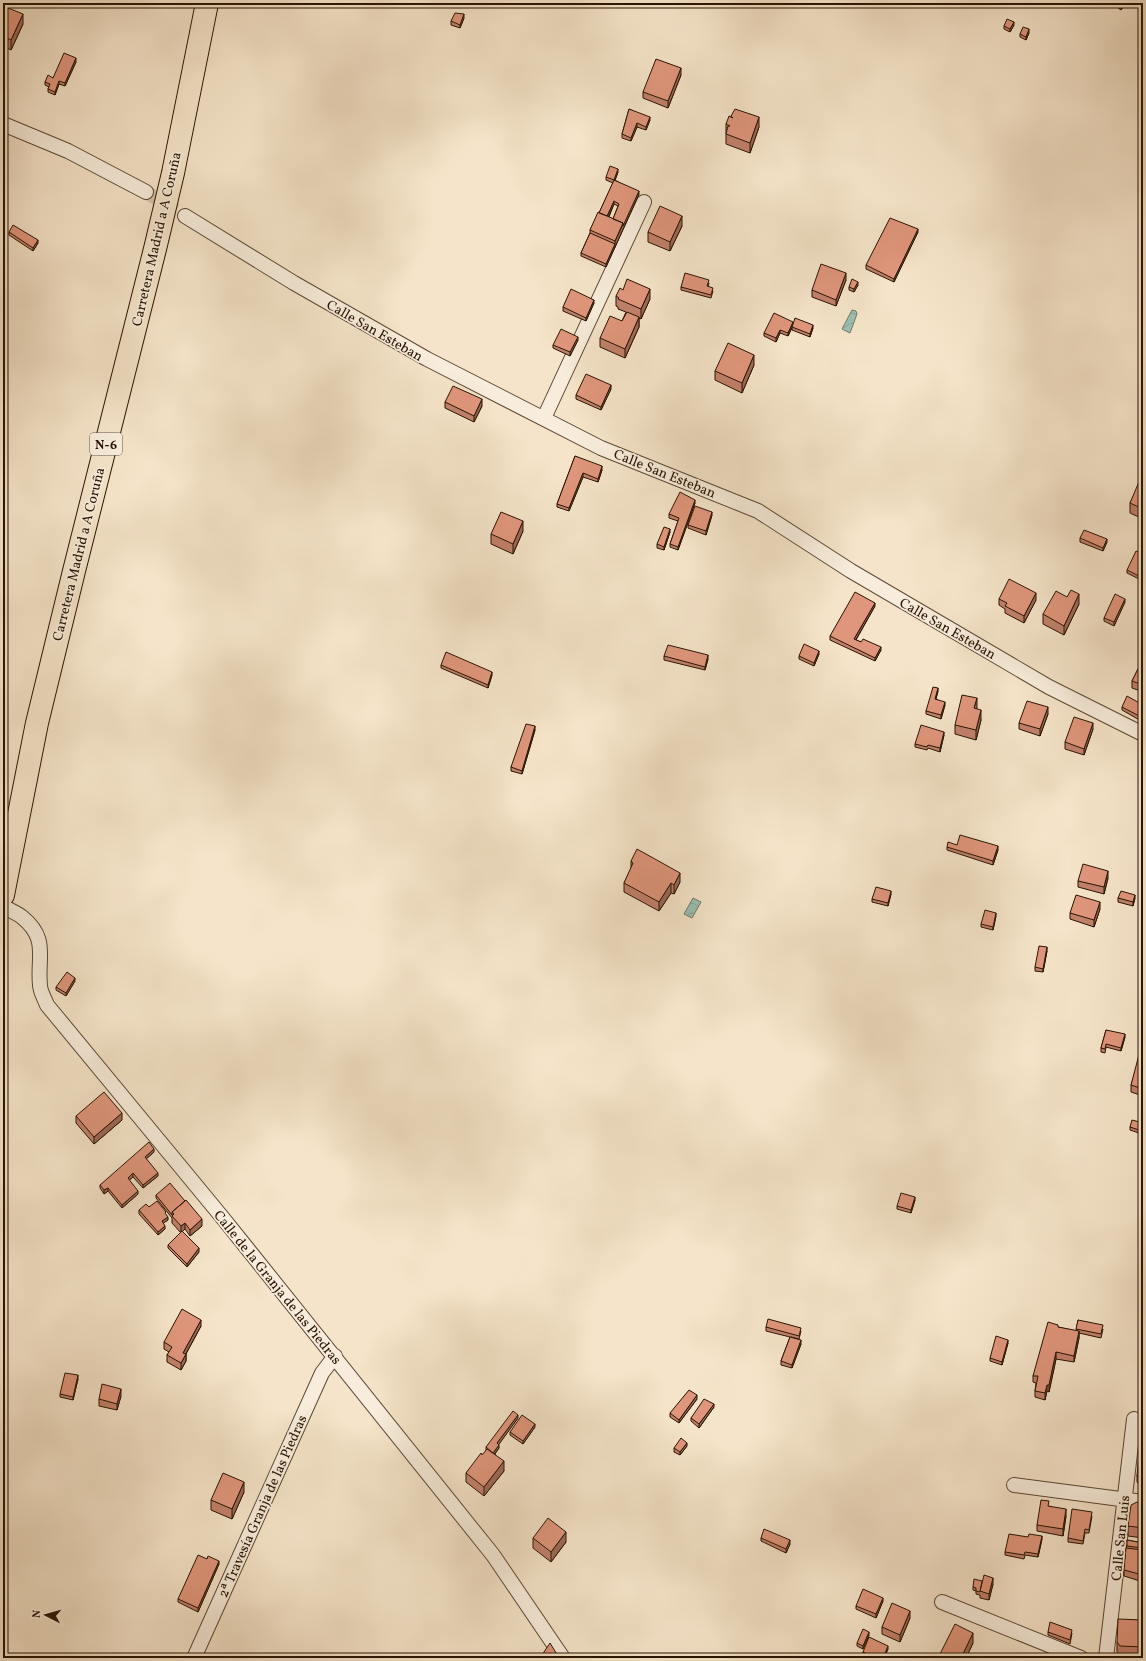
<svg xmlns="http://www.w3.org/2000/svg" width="1146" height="1661" font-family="Vollkorn,serif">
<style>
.water{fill:url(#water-waves);stroke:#6e7a6c}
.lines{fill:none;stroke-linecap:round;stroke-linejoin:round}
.minor-tunnel{stroke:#d6c5ab;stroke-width:14;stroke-dasharray:14 7;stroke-linecap:butt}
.minor-casing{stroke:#5b4734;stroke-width:16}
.trunk-casing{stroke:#281302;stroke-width:24}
.minor{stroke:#f8eddc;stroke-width:14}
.trunk{stroke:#f5e4c9;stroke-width:22}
.wall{fill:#c1816b;stroke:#281302;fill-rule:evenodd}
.shaded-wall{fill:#9d6957;stroke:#281302}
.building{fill:#e0967c;stroke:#281302}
.labels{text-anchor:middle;stroke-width:3.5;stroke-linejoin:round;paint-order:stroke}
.shield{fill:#f8eddc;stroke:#665443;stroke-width:1}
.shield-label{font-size:13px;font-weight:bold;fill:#281302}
.street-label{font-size:14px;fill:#281302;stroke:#f8eddc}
</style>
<defs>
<pattern id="water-waves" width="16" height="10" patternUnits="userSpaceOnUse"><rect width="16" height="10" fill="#9dbfb2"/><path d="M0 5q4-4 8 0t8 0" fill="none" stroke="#87a397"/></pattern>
</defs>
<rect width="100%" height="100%" fill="#f5e4c9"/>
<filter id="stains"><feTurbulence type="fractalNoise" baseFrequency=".005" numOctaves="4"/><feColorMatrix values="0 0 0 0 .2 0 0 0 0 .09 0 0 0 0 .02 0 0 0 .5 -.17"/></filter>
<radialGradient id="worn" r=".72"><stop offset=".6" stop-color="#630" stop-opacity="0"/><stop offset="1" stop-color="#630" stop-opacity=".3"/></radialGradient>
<path class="water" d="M 852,310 L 856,311 L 857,314 L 850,333 L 842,329 Z
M 693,898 L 701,902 L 692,918 L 684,914 Z"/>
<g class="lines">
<path class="minor-tunnel" d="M 146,192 L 185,216"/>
<g class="minor-casing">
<path id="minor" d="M 3,124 L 68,151 L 146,192
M 185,216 L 294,283 L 427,359 L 601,448 L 758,511 L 851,571 L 1049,687 L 1143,734
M 544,418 L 644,202
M 3,906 C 9,910 17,913 22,917 C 49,939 37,957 40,985 C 40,992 45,999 47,1005 L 222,1217 L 493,1555 L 563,1658
M 1014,1485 L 1143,1502
M 942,1602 L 1081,1658
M 194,1658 L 322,1373 L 335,1356
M 1106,1658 L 1134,1419"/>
</g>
<g class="trunk-casing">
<path id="trunk" d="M 3,895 L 37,723 L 74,571 L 155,249 L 173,173 L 207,3"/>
</g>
<use href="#minor" class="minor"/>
<use href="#trunk" class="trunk"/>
</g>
<path class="wall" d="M 1111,3 L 1126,3 L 1121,10 Z
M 3,6 L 23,24 L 11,50 L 3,46 Z
M 464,18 L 460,28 L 451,25 L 451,21 Z
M 1014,25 L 1010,32 L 1004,29 L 1004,26 Z
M 1029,33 L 1026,40 L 1020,37 L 1020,34 Z
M 76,62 L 65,86 L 59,84 L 55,95 L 48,92 L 48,89 L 49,87 L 45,85 L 45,82 L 53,78 Z
M 681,75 L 668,108 L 643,98 L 643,92 Z
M 629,109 L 650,120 L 646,130 L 637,127 L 631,141 L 622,138 L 622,134 Z
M 731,116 L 759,127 L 750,153 L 726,144 L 726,124 L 731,117 Z
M 618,172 L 615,180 L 639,194 L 606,267 L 581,256 L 581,253 L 590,233 L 590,230 L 599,213 L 613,183 L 606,180 L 606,177 ZM 614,204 L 618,206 L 613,219 L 609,217 Z
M 682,226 L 670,251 L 648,242 L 648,232 Z
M 9,232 L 38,243 L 33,251 L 9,235 Z
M 918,232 L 894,282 L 866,269 L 866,265 Z
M 846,280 L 836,306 L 812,297 L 812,290 Z
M 709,283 L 708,287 L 713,291 L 711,298 L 681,290 L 681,287 Z
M 858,285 L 854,292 L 849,290 L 849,287 Z
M 616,296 L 650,299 L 641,319 L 639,318 L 639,327 L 625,358 L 600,347 L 600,338 L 622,321 L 626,312 L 618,309 L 618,307 L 616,306 Z
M 594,303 L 586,321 L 563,311 L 563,307 Z
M 793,324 L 813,328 L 810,337 L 792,330 L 792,328 L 788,336 L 780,333 L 776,342 L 764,336 L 764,333 Z
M 578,340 L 570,356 L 553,348 L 553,345 Z
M 754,365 L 742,393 L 715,380 L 715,371 Z
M 611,389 L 601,410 L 576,399 L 576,395 Z
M 445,402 L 482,406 L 474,422 L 445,408 Z
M 575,456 L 602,470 L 598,482 L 583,477 L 569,511 L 557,507 L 557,504 Z
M 1143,478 L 1143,519 L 1130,513 L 1130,503 Z
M 695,503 L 678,550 L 670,547 L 670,544 L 678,521 L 669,518 L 669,514 Z
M 712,515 L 706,535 L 688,528 L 688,525 Z
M 523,531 L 513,554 L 491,544 L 491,534 Z
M 670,532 L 664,550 L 657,548 L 657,544 Z
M 1080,538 L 1107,542 L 1103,551 L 1080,542 Z
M 1143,554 L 1139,579 L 1127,573 L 1127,570 Z
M 1067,597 L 1079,604 L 1064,635 L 1043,624 L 1043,614 Z
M 999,599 L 1036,600 L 1024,623 L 1005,613 L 1005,609 L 999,605 Z
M 1125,602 L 1114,626 L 1104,621 L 1104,618 Z
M 875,606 L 856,640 L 881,650 L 875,661 L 830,640 L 830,636 Z
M 819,654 L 814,666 L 799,659 L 799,656 Z
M 664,656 L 708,659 L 705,670 L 664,660 Z
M 1143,659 L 1143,692 L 1132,688 L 1132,681 Z
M 441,665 L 492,675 L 488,688 L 441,668 Z
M 938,691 L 936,699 L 945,705 L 941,719 L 926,714 L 926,711 Z
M 1143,705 L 1143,722 L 1122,710 L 1122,707 Z
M 977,709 L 981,720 L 976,740 L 955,734 L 955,725 Z
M 1048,714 L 1040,736 L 1019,729 L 1019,723 Z
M 1093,729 L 1084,755 L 1065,749 L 1065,742 Z
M 535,730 L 522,774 L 511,771 L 511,767 Z
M 944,735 L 940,752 L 928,748 L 927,750 L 915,747 L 915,744 Z
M 957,845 L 998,850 L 993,865 L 947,850 L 947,847 Z
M 631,861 L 680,882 L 674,894 L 671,893 L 659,911 L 624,892 L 624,883 L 631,869 Z
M 1108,878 L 1104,894 L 1078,887 L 1078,881 Z
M 891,894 L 888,906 L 872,902 L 872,899 Z
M 1118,898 L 1135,898 L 1133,906 L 1118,902 Z
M 1100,909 L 1094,927 L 1070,919 L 1070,913 Z
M 996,916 L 993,930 L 981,927 L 981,924 Z
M 1047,951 L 1043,972 L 1035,971 L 1035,967 Z
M 75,981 L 66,996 L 56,990 L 56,987 Z
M 1106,1030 L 1125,1037 L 1121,1051 L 1106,1047 L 1105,1053 L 1101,1052 L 1101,1048 Z
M 1143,1048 L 1143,1096 L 1131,1092 L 1131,1085 Z
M 76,1116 L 122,1120 L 94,1144 L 76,1123 Z
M 1143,1123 L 1142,1134 L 1130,1130 L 1130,1127 Z
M 154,1152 L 146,1159 L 158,1176 L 143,1188 L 133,1177 L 129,1180 L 138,1194 L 122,1208 L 108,1191 L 104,1194 L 100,1188 L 100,1185 Z
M 156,1195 L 202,1226 L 190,1236 L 185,1229 L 182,1231 L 199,1252 L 187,1267 L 168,1248 L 168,1245 L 181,1233 L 172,1223 L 172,1218 L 156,1198 Z
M 915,1200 L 911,1213 L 897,1209 L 897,1206 Z
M 149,1207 L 166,1215 L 168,1220 L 163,1223 L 165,1229 L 158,1235 L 139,1214 L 139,1210 Z
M 1078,1320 L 1103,1329 L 1101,1338 L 1079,1333 L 1079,1338 L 1074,1362 L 1056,1359 L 1049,1392 L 1047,1391 L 1045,1400 L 1035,1397 L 1035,1391 L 1036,1383 L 1033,1382 L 1033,1376 L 1058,1327 L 1076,1331 Z
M 201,1326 L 186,1354 L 186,1361 L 181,1370 L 167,1362 L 167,1355 L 169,1352 L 164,1349 L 164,1342 Z
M 766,1327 L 801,1331 L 799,1339 L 791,1337 L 801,1344 L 792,1368 L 781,1365 L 781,1361 L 790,1337 L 766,1331 Z
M 1008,1343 L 1002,1365 L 990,1361 L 990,1358 Z
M 78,1379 L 73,1400 L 60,1397 L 60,1394 Z
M 121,1396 L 117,1410 L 99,1406 L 99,1399 Z
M 697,1399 L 679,1423 L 670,1417 L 670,1413 Z
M 714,1407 L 699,1428 L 691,1421 L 691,1418 Z
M 518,1418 L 498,1445 L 499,1448 L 495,1454 L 504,1471 L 484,1496 L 466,1482 L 466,1473 L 486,1451 L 486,1447 Z
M 1143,1420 L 1143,1449 L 1140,1449 L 1140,1442 Z
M 535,1427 L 523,1444 L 510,1435 L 510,1432 Z
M 687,1446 L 680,1455 L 674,1452 L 674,1448 Z
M 1143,1453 L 1143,1489 L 1137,1482 L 1137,1476 Z
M 244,1492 L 232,1519 L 211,1510 L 211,1500 Z
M 1143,1503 L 1143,1538 L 1128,1536 L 1128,1526 Z
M 1049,1506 L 1066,1516 L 1063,1536 L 1037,1531 L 1037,1525 Z
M 1092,1516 L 1089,1533 L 1085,1533 L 1083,1544 L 1068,1542 L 1068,1538 Z
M 1028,1537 L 1042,1539 L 1038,1557 L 1025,1555 L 1024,1559 L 1005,1555 L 1005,1552 Z
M 533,1538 L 566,1542 L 551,1562 L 533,1548 Z
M 761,1538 L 790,1544 L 786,1553 L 761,1541 Z
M 1127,1540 L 1143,1543 L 1143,1582 L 1124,1576 L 1124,1570 Z
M 219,1564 L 198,1612 L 178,1602 L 178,1599 Z
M 993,1584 L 989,1600 L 980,1598 L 980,1595 L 976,1594 L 976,1591 L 973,1590 L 973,1587 Z
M 883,1601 L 876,1618 L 856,1609 L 856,1606 Z
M 910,1618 L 900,1642 L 882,1634 L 882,1627 Z
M 1143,1620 L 1143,1657 L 1120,1656 L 1117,1652 L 1117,1642 Z
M 1048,1632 L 1072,1633 L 1070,1644 L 1048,1635 Z
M 869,1635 L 863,1649 L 857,1646 L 857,1643 Z
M 973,1643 L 966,1658 L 940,1658 L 940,1654 Z
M 888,1649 L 884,1658 L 868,1658 L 863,1656 L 863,1652 Z"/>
<path class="shaded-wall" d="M 1123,3 L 1126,3 L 1121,10 L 1121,6 Z
M 23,14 L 23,24 L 11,50 L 11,40 Z
M 464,14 L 464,18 L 460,28 L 460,25 Z
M 1014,22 L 1014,25 L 1010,32 L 1010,29 Z
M 1029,29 L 1029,33 L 1026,40 L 1026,37 Z
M 76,58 L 76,62 L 65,86 L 65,83 Z
M 681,68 L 681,75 L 668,108 L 668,101 Z
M 59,81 L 59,84 L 55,95 L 55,92 Z
M 650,117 L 650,120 L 646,130 L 646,127 Z
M 759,117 L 759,127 L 750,153 L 750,143 Z
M 637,123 L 637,127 L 631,141 L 631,138 Z
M 618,169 L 618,172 L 614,183 L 614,180 Z
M 639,191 L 639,194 L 606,267 L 606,264 L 615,244 L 615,241 Z
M 614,201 L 614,204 L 606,222 L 606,219 Z
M 682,216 L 682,226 L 670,251 L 670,242 Z
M 918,229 L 918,232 L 894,282 L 894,279 Z
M 38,240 L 38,243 L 33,251 L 33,248 Z
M 846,273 L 846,280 L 836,306 L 836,300 Z
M 858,282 L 858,285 L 854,292 L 854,289 Z
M 650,289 L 650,299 L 641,319 L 641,309 Z
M 594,300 L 594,303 L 586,321 L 586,318 Z
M 639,317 L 639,327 L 625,358 L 625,349 Z
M 793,322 L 793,325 L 788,336 L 788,333 Z
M 813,325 L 813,328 L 810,337 L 810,334 Z
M 780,330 L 780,333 L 776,342 L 776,338 Z
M 578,337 L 578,340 L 570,356 L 570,352 Z
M 754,355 L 754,365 L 742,393 L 742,383 Z
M 611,385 L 611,389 L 601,410 L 601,407 Z
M 482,399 L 482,406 L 474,422 L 474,416 Z
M 602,466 L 602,470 L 598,482 L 598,479 Z
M 583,473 L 583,477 L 569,511 L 569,508 Z
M 695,500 L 695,503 L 678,550 L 678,547 Z
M 712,512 L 712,515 L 706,535 L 706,531 Z
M 523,521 L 523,531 L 513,554 L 513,544 Z
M 670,529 L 670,532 L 664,550 L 664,547 Z
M 1107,539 L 1107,542 L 1103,551 L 1103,548 Z
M 1143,567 L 1143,570 L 1139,579 L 1139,576 Z
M 1036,593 L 1036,600 L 1024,623 L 1024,616 Z
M 1079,594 L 1079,604 L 1064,635 L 1064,626 Z
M 1125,599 L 1125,602 L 1114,626 L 1114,622 Z
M 875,603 L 875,606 L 854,643 L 854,639 Z
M 881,647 L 881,650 L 875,661 L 875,658 Z
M 819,651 L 819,654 L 814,666 L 814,663 Z
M 708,655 L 708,659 L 705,670 L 705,667 Z
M 492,672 L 492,675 L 488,688 L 488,685 Z
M 938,688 L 938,691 L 935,702 L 935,699 Z
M 977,698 L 977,708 L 974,718 L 974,708 Z
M 945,702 L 945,705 L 941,719 L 941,715 Z
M 1048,707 L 1048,714 L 1040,736 L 1040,729 Z
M 981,710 L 981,720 L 976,740 L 976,730 Z
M 1093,723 L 1093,729 L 1084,755 L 1084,749 Z
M 535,726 L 535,730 L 522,774 L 522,771 Z
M 944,732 L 944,735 L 940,752 L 940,748 Z
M 998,846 L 998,850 L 993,865 L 993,861 Z
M 1108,871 L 1108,878 L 1104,894 L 1104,887 Z
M 680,873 L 680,882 L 674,894 L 674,885 Z
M 671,883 L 671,893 L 659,911 L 659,902 Z
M 891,891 L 891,894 L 888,906 L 888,903 Z
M 1135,895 L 1135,898 L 1133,906 L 1133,902 Z
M 1100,902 L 1100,909 L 1094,927 L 1094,920 Z
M 996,913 L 996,916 L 993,930 L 993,927 Z
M 1047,947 L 1047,951 L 1043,972 L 1043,969 Z
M 75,978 L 75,981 L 66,996 L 66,993 Z
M 1125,1034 L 1125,1037 L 1121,1051 L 1121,1048 Z
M 122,1113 L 122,1120 L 94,1144 L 94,1137 Z
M 154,1149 L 154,1152 L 145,1160 L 145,1157 Z
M 133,1173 L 133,1177 L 128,1181 L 128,1178 Z
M 158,1173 L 158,1176 L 143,1188 L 143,1185 Z
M 108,1188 L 108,1191 L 104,1194 L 104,1190 Z
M 138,1191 L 138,1194 L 122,1208 L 122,1205 Z
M 915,1197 L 915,1200 L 911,1213 L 911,1210 Z
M 168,1217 L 168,1220 L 162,1224 L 162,1221 Z
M 202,1219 L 202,1226 L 190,1236 L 190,1230 Z
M 185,1223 L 185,1229 L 181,1233 L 181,1226 Z
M 165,1226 L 165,1229 L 158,1235 L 158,1232 Z
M 199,1248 L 199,1252 L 187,1267 L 187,1264 Z
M 201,1320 L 201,1326 L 183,1359 L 183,1353 Z
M 1079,1331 L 1079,1338 L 1074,1362 L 1074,1356 Z
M 801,1340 L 801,1344 L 792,1368 L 792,1365 Z
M 1008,1340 L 1008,1343 L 1002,1365 L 1002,1362 Z
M 1056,1352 L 1056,1359 L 1049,1392 L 1049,1385 Z
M 186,1354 L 186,1361 L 181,1370 L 181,1363 Z
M 78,1375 L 78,1379 L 73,1400 L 73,1397 Z
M 1047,1385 L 1047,1391 L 1045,1400 L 1045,1393 Z
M 121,1389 L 121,1396 L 117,1410 L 117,1404 Z
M 697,1395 L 697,1399 L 679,1423 L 679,1420 Z
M 714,1404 L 714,1407 L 699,1428 L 699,1424 Z
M 518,1415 L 518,1418 L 497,1447 L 497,1443 Z
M 535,1424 L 535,1427 L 523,1444 L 523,1441 Z
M 687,1443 L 687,1446 L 680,1455 L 680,1452 Z
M 499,1445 L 499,1448 L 493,1456 L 493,1453 Z
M 504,1461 L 504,1471 L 484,1496 L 484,1487 Z
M 244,1482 L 244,1492 L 232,1519 L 232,1509 Z
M 1066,1509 L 1066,1516 L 1063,1536 L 1063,1529 Z
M 566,1532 L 566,1542 L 551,1562 L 551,1552 Z
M 1042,1536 L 1042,1539 L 1038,1557 L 1038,1554 Z
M 790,1540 L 790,1544 L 786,1553 L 786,1549 Z
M 219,1561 L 219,1564 L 198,1612 L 198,1608 Z
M 993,1578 L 993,1584 L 989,1600 L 989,1594 Z
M 883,1598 L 883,1601 L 876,1618 L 876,1614 Z
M 910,1611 L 910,1618 L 900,1642 L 900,1635 Z
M 869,1632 L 869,1635 L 863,1649 L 863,1646 Z
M 973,1633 L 973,1643 L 966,1658 L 961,1658 Z
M 888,1646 L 888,1649 L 884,1658 L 883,1658 Z"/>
<path class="building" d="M 1116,3 L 1123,3 L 1121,6 Z
M 3,6 L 23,14 L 11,40 L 3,36 Z
M 455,13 L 464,14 L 460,25 L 451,21 Z
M 1007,19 L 1014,22 L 1010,29 L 1004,26 Z
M 1023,27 L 1029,29 L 1026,37 L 1020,34 Z
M 64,53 L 76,58 L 65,83 L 59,81 L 55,92 L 48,89 L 50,84 L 45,82 L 48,75 L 53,78 Z
M 656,59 L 681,68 L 668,101 L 643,92 Z
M 629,109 L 650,117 L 646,127 L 637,123 L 631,138 L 622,134 Z
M 735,109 L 759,117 L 750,143 L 726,134 L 728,126 L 730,126 L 726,124 L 729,116 L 733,118 L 731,116 Z
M 610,166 L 618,169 L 614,180 L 606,177 Z
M 614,180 L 639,191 L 623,226 L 623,223 L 613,219 L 619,204 L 614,201 L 607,216 L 599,213 Z
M 660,206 L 682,216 L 670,242 L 648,232 Z
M 598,212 L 623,223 L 615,241 L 590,230 Z
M 890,218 L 918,229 L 894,279 L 866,265 Z
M 13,225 L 38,240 L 33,248 L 9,232 Z
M 590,233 L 615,244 L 606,264 L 581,253 Z
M 821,264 L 846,273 L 836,300 L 812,290 Z
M 685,273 L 709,280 L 707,286 L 713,288 L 711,295 L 681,287 Z
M 627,279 L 650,289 L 641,309 L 618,299 L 619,298 L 616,296 L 620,288 L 623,290 Z
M 852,279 L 858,282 L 854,289 L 849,287 Z
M 571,289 L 594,300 L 586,318 L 563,307 Z
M 627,312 L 639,317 L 625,349 L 600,338 L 610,316 L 622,321 Z
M 774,313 L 793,322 L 788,333 L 780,330 L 776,338 L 764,333 Z
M 795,318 L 813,325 L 810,334 L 792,327 Z
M 561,329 L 578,337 L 570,352 L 553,345 Z
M 728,343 L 754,355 L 742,383 L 715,371 Z
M 586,374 L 611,385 L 601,407 L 576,395 Z
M 453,386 L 482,399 L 474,416 L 445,402 Z
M 575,456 L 602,466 L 598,479 L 583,473 L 569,508 L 557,504 Z
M 1141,477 L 1143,478 L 1143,509 L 1130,503 Z
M 680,492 L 695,500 L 678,547 L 670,544 L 679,518 L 669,514 Z
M 695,506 L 712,512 L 706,531 L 688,525 Z
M 501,512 L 523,521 L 513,544 L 491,534 Z
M 664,527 L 670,529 L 664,547 L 657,544 Z
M 1084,530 L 1107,539 L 1103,548 L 1080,538 Z
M 1136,551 L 1143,554 L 1143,567 L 1139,576 L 1127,570 Z
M 1009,579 L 1036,593 L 1024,616 L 1005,606 L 1007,603 L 999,599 Z
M 1071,590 L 1079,594 L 1064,626 L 1043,614 L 1056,591 L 1067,597 Z
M 855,592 L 875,603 L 854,639 L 861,642 L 863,639 L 881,647 L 875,658 L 830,636 Z
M 1115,594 L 1125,599 L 1114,622 L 1104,618 Z
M 804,644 L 819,651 L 814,663 L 799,656 Z
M 668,645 L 708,655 L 705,667 L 664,656 Z
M 446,652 L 492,672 L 488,685 L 441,665 Z
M 1143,659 L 1143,685 L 1132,681 Z
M 933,687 L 938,688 L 935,699 L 945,702 L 941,715 L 926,711 Z
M 962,695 L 977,698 L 974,708 L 981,710 L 976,730 L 955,725 Z
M 1127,696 L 1143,705 L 1143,718 L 1122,707 Z
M 1027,701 L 1048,707 L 1040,729 L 1019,723 Z
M 1074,717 L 1093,723 L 1084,749 L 1065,742 Z
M 526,724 L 535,726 L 522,771 L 511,767 Z
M 921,725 L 944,732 L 940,748 L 928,745 L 927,747 L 915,744 Z
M 960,835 L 998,846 L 993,861 L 947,847 L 948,842 L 957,845 Z
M 637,849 L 680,873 L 674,885 L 671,883 L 659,902 L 624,883 L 633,863 L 631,861 Z
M 1083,864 L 1108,871 L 1104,887 L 1078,881 Z
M 876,887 L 891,891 L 888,903 L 872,899 Z
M 1121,891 L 1135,895 L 1133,902 L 1118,898 Z
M 1076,895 L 1100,902 L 1094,920 L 1070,913 Z
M 985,910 L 996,913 L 993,927 L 981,924 Z
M 1039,946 L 1047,947 L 1043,969 L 1035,967 Z
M 67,972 L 75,978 L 66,993 L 56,987 Z
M 1106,1030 L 1125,1034 L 1121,1048 L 1106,1044 L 1105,1049 L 1101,1048 Z
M 1141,1047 L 1143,1048 L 1143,1089 L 1131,1085 Z
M 104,1092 L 122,1113 L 94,1137 L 76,1116 Z
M 1132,1120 L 1143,1123 L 1143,1126 L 1142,1131 L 1130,1127 Z
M 149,1142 L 154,1149 L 145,1157 L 158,1173 L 143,1185 L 133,1173 L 128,1178 L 138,1191 L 122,1205 L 108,1188 L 104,1190 L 100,1185 Z
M 170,1183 L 185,1201 L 172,1212 L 172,1215 L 156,1195 Z
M 901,1193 L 915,1197 L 911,1210 L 897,1206 Z
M 186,1200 L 202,1219 L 190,1230 L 185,1223 L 181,1226 L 172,1216 L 174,1214 L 172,1212 Z
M 157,1201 L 166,1212 L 165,1213 L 168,1217 L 162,1221 L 165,1226 L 158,1232 L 139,1210 L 146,1204 L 149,1207 Z
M 182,1231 L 199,1248 L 187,1264 L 168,1245 Z
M 182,1309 L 201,1320 L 183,1353 L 186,1354 L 181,1363 L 167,1355 L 172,1347 L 164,1342 Z
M 768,1319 L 801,1328 L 799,1336 L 766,1327 Z
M 1078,1320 L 1103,1325 L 1101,1334 L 1076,1329 Z
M 1048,1322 L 1058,1325 L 1058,1327 L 1079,1331 L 1074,1356 L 1056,1352 L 1049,1385 L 1047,1385 L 1045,1393 L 1035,1391 L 1038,1376 L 1033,1376 Z
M 996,1336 L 1008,1340 L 1002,1362 L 990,1358 Z
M 790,1337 L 801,1340 L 792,1365 L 781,1361 Z
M 65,1373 L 78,1375 L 73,1397 L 60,1394 Z
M 102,1384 L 121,1389 L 117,1404 L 99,1399 Z
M 689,1390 L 697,1395 L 679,1420 L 670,1413 Z
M 704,1399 L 714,1404 L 699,1424 L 691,1418 Z
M 513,1411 L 518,1415 L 497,1443 L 499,1445 L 493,1453 L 486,1447 Z
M 522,1415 L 535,1424 L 523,1441 L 510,1432 Z
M 1142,1419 L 1143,1420 L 1143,1442 L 1140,1442 Z
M 681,1438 L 687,1443 L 680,1452 L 674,1448 Z
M 487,1449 L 504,1461 L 484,1487 L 466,1473 L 481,1453 L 482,1455 Z
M 1139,1453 L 1143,1453 L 1143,1482 L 1137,1476 Z
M 223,1473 L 244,1482 L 232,1509 L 211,1500 Z
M 1041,1500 L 1049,1501 L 1048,1506 L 1066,1509 L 1063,1529 L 1037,1525 Z
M 1137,1502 L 1143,1503 L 1143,1528 L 1128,1526 L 1131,1505 Z
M 1072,1509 L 1092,1512 L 1089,1530 L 1085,1529 L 1083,1541 L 1068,1538 Z
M 548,1518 L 566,1532 L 551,1552 L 533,1538 Z
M 764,1529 L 790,1540 L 786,1549 L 761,1538 Z
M 1009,1534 L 1028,1537 L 1029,1534 L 1042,1536 L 1038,1554 L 1025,1552 L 1024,1555 L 1005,1552 Z
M 1127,1540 L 1143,1543 L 1143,1548 L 1127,1546 Z
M 1126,1548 L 1143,1550 L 1143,1575 L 1124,1570 Z
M 198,1555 L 207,1559 L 208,1556 L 219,1561 L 198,1608 L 178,1599 Z
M 984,1575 L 993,1578 L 989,1594 L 980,1591 Z
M 974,1579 L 982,1581 L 980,1592 L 976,1591 L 976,1588 L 973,1587 Z
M 863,1589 L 883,1598 L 876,1614 L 856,1606 Z
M 892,1603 L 910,1611 L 900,1635 L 882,1627 Z
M 1118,1619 L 1143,1620 L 1143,1647 L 1120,1646 L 1117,1642 Z
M 1050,1622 L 1072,1630 L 1070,1640 L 1048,1632 Z
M 955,1624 L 973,1633 L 961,1658 L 948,1658 L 940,1654 Z
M 863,1629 L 869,1632 L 863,1646 L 857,1643 Z
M 869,1637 L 888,1646 L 883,1658 L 876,1658 L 863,1652 Z
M 550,1643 L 558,1656 L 556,1658 L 545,1658 L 542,1655 Z"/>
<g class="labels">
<rect class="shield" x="90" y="433" width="32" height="22" rx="3"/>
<g class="shield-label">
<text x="106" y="449">N-6</text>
</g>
<g class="street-label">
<text transform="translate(156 239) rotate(-77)" y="5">Carretera Madrid a A Coruña</text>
<text transform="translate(375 330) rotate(30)" y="5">Calle San Esteban</text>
<text transform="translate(665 473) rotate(22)" y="5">Calle San Esteban</text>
<text transform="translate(78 554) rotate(-76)" y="5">Carretera Madrid a A Coruña</text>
<text transform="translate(948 628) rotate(30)" y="5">Calle San Esteban</text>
<text transform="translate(278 1287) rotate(51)" y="5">Calle de la Granja de las Piedras</text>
<text transform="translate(262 1506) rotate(-66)" y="5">2ª Travesía Granja de las Piedras</text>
<text transform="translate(1120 1538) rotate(-84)" y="5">Calle San Luis</text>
</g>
</g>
<rect width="1146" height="1661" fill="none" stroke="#f5e4c9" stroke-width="16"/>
<rect x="4" y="4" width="1138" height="1653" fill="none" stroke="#281302" stroke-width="2"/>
<rect x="8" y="8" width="1130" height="1645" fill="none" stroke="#281302"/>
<g transform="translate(46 1615) rotate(276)" stroke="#f8eddc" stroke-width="3" paint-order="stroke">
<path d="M0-3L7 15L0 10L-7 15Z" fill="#281302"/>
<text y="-6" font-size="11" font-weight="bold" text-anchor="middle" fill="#281302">N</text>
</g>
<rect width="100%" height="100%" filter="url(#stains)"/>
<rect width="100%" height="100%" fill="url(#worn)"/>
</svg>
